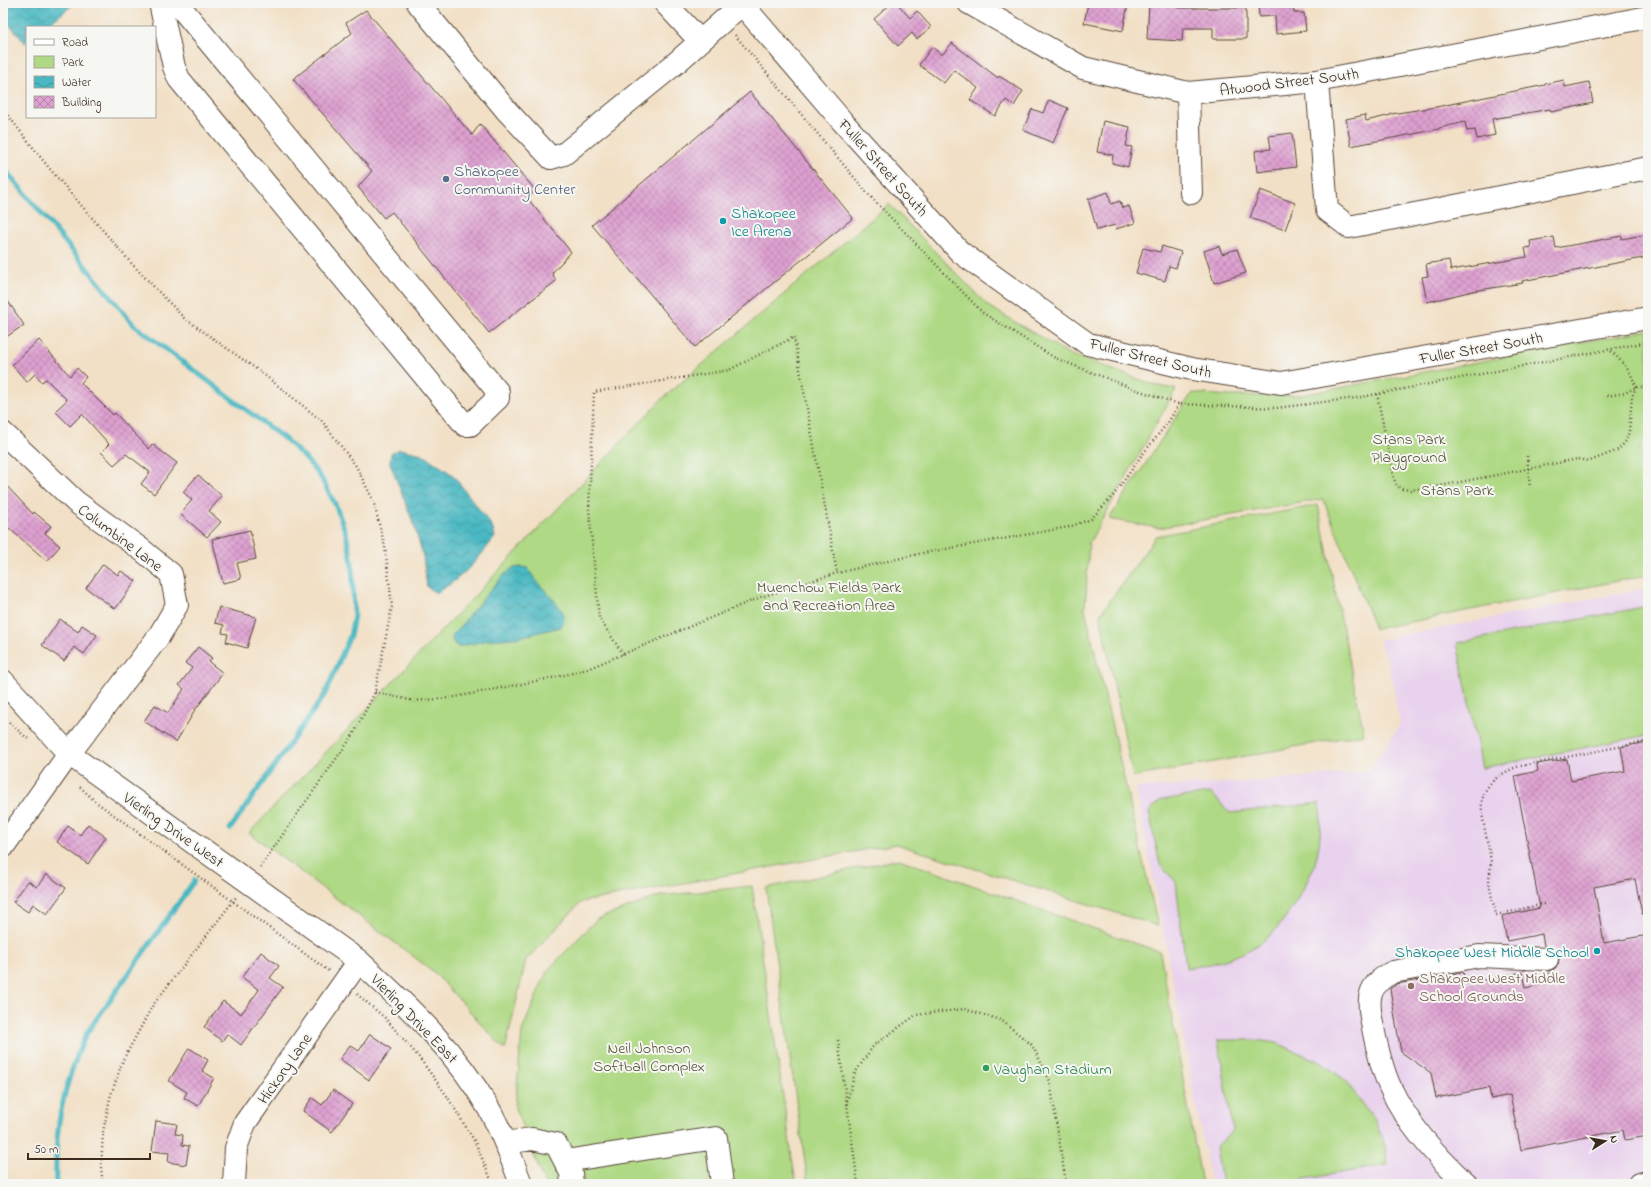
<svg xmlns="http://www.w3.org/2000/svg" width="1651" height="1187" font-family="'Indie Flower',sans-serif">
<style>
.built{fill:#e9d2ed}
.green{fill:#afd984;stroke:#758251}
.water{fill:url(#water-waves);stroke:#427170}
.lines{fill:none;stroke-linecap:round;stroke-linejoin:round}
.stream{stroke:#4ab8c2;stroke-width:5}
.building{fill:url(#building-cross-hatch)}
.minor-casing{stroke:#564537;stroke-width:24}
.path{stroke:#564537;stroke-width:2.5;stroke-dasharray:1 3;stroke-linecap:butt}
.minor{stroke:#fff;stroke-width:22}
.service-dot{fill:#5c6f8a;stroke:#f6f6f2;stroke-width:1.5}
.culture-dot{fill:#0f9aa8;stroke:#f6f6f2;stroke-width:1.5}
.education-dot{fill:#8d6e63;stroke:#f6f6f2;stroke-width:1.5}
.leisure-dot{fill:#2e9e5b;stroke:#f6f6f2;stroke-width:1.5}
.labels{text-anchor:middle;stroke-width:4;stroke-linejoin:round;paint-order:stroke}
.street-label{font-size:16px;fill:#3b2a1e;stroke:#f6f6f2}
.service-label{font-size:16px;fill:#4e5e75;stroke:#f6f6f2;text-anchor:start}
.culture-label{font-size:16px;fill:#0d838f;stroke:#f6f6f2;text-anchor:start}
.park-label{font-size:16px;fill:#585638;stroke:#f6f6f2}
.education-label{font-size:16px;fill:#785e54;stroke:#f6f6f2;text-anchor:start}
.leisure-label{font-size:16px;fill:#27864d;stroke:#f6f6f2;text-anchor:start}
</style>
<defs>
<pattern id="water-waves" width="16" height="10" patternUnits="userSpaceOnUse"><rect width="16" height="10" fill="#4ab8c2"/><path d="M0 5q4-4 8 0t8 0" fill="none" stroke="#3f969d"/></pattern>
<pattern id="building-cross-hatch" width="8" height="8" patternUnits="userSpaceOnUse"><rect width="8" height="8" fill="#dea0d1"/><path d="M0 0l8 8M0 8l8-8" fill="none" stroke="#b583a9"/></pattern>
</defs>
<rect width="100%" height="100%" fill="#f6f6f2"/>
<filter id="ink" filterUnits="userSpaceOnUse"><feTurbulence type="fractalNoise" baseFrequency=".025" numOctaves="2"/><feDisplacementMap in="SourceGraphic" scale="8" xChannelSelector="R" yChannelSelector="G"/><feConvolveMatrix kernelMatrix="1 2 1 2 8 2 1 2 1" color-interpolation-filters="sRGB"/></filter>
<filter id="wash" filterUnits="userSpaceOnUse"><feTurbulence type="fractalNoise" baseFrequency=".012" numOctaves="4" result="noise"/><feDisplacementMap in="SourceGraphic" scale="16" xChannelSelector="R" yChannelSelector="G"/><feGaussianBlur stdDeviation="0.9" result="paint"/><feColorMatrix in="noise" values="0 0 0 0 0 0 0 0 0 0 0 0 0 0 0 0 0 1.4 0 .05"/><feComposite in="paint" operator="in"/></filter>
<g filter="url(#wash)">
<rect width="100%" height="100%" fill="#f2e0c6"/>
<path class="built" d="M 1648,588 L 1648,1184 L 1211,1184 L 1136,788 L 1260,781 L 1369,771 L 1400,724 L 1390,669 L 1379,640 Z"/>
<path class="green" d="M 889,204 L 988,306 L 1069,354 L 1158,386 L 1176,389 L 1089,543 L 1085,609 L 1158,926 L 896,844 L 581,902 L 526,960 L 505,1050 L 434,972 L 249,833 L 661,400 Z
M 1648,330 L 1648,446 L 1640,448 L 1648,489 L 1648,575 L 1375,629 L 1323,499 L 1158,528 L 1109,519 L 1192,393 L 1230,396 L 1301,395 Z
M 1318,505 L 1364,734 L 1133,777 L 1100,615 L 1156,536 Z
M 1648,606 L 1648,735 L 1482,768 L 1457,643 Z
M 1211,793 L 1230,813 L 1320,803 C 1321,821 1321,838 1317,855 C 1315,867 1308,880 1302,891 C 1295,904 1287,916 1278,927 C 1258,952 1217,965 1186,968 L 1176,882 L 1160,865 L 1149,812 L 1160,800 Z
M 899,859 L 1160,952 L 1202,1184 L 808,1184 L 766,888 Z
M 752,886 L 796,1184 L 545,1184 L 515,1108 L 522,1031 L 547,971 L 597,919 L 660,896 Z
M 1218,1040 L 1255,1040 L 1277,1043 L 1322,1063 L 1345,1080 L 1375,1120 L 1385,1146 L 1388,1165 L 1304,1179 L 1301,1184 L 1222,1184 L 1216,1147 L 1233,1130 Z"/>
<path class="water" d="M 3,3 L 75,3 L 45,27 L 27,27 L 27,41 L 25,43 L 3,17 Z
M 400,449 L 422,454 L 453,475 L 492,526 L 495,537 C 478,560 461,579 436,593 L 427,587 L 423,556 L 414,525 L 390,463 L 391,453 Z
M 521,567 L 528,568 C 537,586 556,598 565,616 L 561,627 L 515,638 L 488,640 L 458,647 C 454,644 452,642 452,636 L 491,589 L 504,575 L 513,568 Z"/>
<g class="lines">
<path class="stream" d="M 3,167 L 134,325 L 286,440 L 305,458 L 320,476 L 335,504 L 346,533 L 352,562 L 354,616 L 350,636 L 325,694 L 230,829
M 56,1184 C 54,1126 63,1087 86,1034 L 194,881"/>
</g>
<g id="blocks">
<path class="building" d="M 892,3 L 897,3 L 910,18 L 917,11 L 931,27 L 917,39 L 912,33 L 898,46 L 874,19 Z
M 1088,3 L 1128,3 L 1123,31 L 1084,23 Z
M 1149,3 L 1178,4 L 1178,8 L 1246,8 L 1246,39 L 1213,39 L 1213,28 L 1183,28 L 1182,41 L 1147,39 Z
M 1258,3 L 1293,3 L 1294,13 L 1304,13 L 1306,31 L 1276,34 L 1275,16 L 1259,17 Z
M 366,10 L 472,135 L 480,124 L 535,190 L 528,199 L 571,252 L 552,273 L 556,281 L 489,333 L 392,212 L 384,218 L 358,187 L 372,171 L 293,79 L 352,33 L 346,23 Z
M 952,43 L 998,78 L 999,76 L 1023,91 L 1014,106 L 1006,100 L 995,116 L 970,100 L 978,88 L 954,70 L 944,83 L 919,65 L 932,47 L 942,55 Z
M 1564,80 L 1565,87 L 1589,82 L 1593,103 L 1551,112 L 1550,109 L 1492,119 L 1495,135 L 1477,139 L 1475,130 L 1467,131 L 1465,122 L 1439,128 L 1439,129 L 1351,146 L 1346,119 L 1365,115 L 1366,121 L 1391,115 L 1391,114 L 1436,107 L 1545,85 L 1545,84 Z
M 750,92 L 853,218 L 695,347 L 592,225 Z
M 1049,100 L 1068,108 L 1053,143 L 1023,130 L 1032,109 L 1043,113 Z
M 1103,121 L 1130,127 L 1126,146 L 1132,147 L 1128,167 L 1112,163 L 1113,155 L 1097,152 Z
M 1292,133 L 1296,167 L 1257,172 L 1255,151 L 1271,149 L 1269,136 Z
M 1260,190 L 1295,203 L 1285,230 L 1250,218 Z
M 1108,192 L 1111,204 L 1120,201 L 1122,208 L 1129,206 L 1135,223 L 1116,229 L 1115,225 L 1097,230 L 1088,199 Z
M 1648,234 L 1648,257 L 1522,281 L 1523,283 L 1473,291 L 1427,302 L 1422,277 L 1428,276 L 1426,264 L 1449,260 L 1451,270 L 1527,257 L 1525,248 L 1531,247 L 1530,241 L 1554,237 L 1556,248 L 1622,236 L 1622,239 Z
M 1162,246 L 1181,252 L 1176,268 L 1169,266 L 1165,281 L 1136,273 L 1143,248 L 1160,252 Z
M 1219,246 L 1222,254 L 1237,249 L 1246,273 L 1214,283 L 1204,251 Z
M 3,294 L 24,325 L 3,339 Z
M 39,340 L 70,376 L 77,368 L 86,377 L 81,383 L 113,415 L 115,413 L 149,449 L 152,444 L 177,463 L 154,494 L 141,484 L 150,472 L 126,454 L 114,465 L 101,452 L 109,444 L 82,414 L 70,426 L 55,411 L 67,400 L 46,379 L 42,382 L 35,374 L 27,382 L 12,365 Z
M 198,475 L 222,496 L 209,511 L 221,522 L 207,537 L 180,514 L 192,500 L 183,492 Z
M 3,482 L 33,514 L 34,512 L 51,526 L 45,533 L 60,546 L 47,561 L 3,523 Z
M 250,530 L 256,559 L 237,563 L 241,579 L 223,583 L 212,539 Z
M 103,564 L 118,575 L 121,571 L 136,581 L 115,609 L 86,588 Z
M 219,607 L 256,617 L 247,648 L 226,642 L 228,634 L 222,633 L 224,625 L 215,623 Z
M 60,619 L 78,632 L 82,625 L 97,635 L 84,654 L 74,647 L 64,661 L 42,645 Z
M 198,647 L 212,658 L 209,662 L 223,673 L 192,714 L 193,714 L 176,742 L 144,721 L 155,705 L 168,713 L 184,689 L 179,685 L 192,668 L 185,663 Z
M 1648,742 L 1648,914 L 1642,914 L 1635,879 L 1594,887 L 1604,943 L 1648,935 L 1648,1136 L 1625,1140 L 1623,1130 L 1521,1150 L 1510,1095 L 1491,1099 L 1489,1088 L 1436,1098 L 1431,1073 L 1401,1052 L 1390,989 L 1397,984 L 1463,972 L 1466,984 L 1522,972 L 1525,988 L 1551,982 L 1549,971 L 1553,970 L 1558,965 L 1559,959 L 1558,953 L 1553,948 L 1544,946 L 1542,934 L 1507,941 L 1502,916 L 1540,908 L 1515,776 L 1538,771 L 1537,764 L 1567,759 L 1571,781 L 1625,771 L 1621,747 Z
M 88,824 L 106,837 L 88,864 L 57,842 L 68,826 L 80,835 Z
M 46,874 L 66,888 L 47,914 L 33,904 L 28,912 L 13,902 L 28,881 L 37,887 Z
M 261,952 L 279,966 L 270,978 L 283,987 L 241,1045 L 227,1034 L 222,1041 L 204,1027 L 223,1001 L 241,1014 L 259,990 L 242,977 Z
M 370,1034 L 391,1049 L 369,1080 L 340,1059 L 350,1045 L 359,1051 Z
M 189,1048 L 208,1060 L 202,1071 L 214,1078 L 198,1106 L 184,1098 L 187,1092 L 169,1081 Z
M 333,1090 L 352,1104 L 332,1132 L 303,1111 L 312,1098 L 322,1105 Z
M 156,1121 L 177,1124 L 175,1134 L 183,1135 L 182,1145 L 189,1146 L 186,1165 L 168,1162 L 169,1153 L 152,1151 Z"/>
</g>
</g>
<g filter="url(#ink)">
<use href="#blocks" fill-opacity="0" stroke="#564537" stroke-width="1"/>
<g class="lines">
<g class="minor-casing">
<path id="minor" d="M 160,3 L 174,67 L 179,79 L 465,425 L 470,425 L 498,398 L 498,392 L 177,3
M 418,3 L 507,111 L 551,158 L 564,154 L 676,63 L 743,3
M 665,3 L 700,41
M 741,3 L 842,121 L 960,252 L 1088,344 L 1192,369 L 1281,383 L 1648,318
M 969,3 L 1083,68 L 1188,93 L 1317,81 L 1648,17
M 1317,81 L 1327,210 L 1349,227 L 1648,168
M 1188,93 L 1191,193
M 3,433 L 76,502 L 142,550 L 171,574 L 177,605 L 159,636 L 69,754 L 3,847
M 3,681 L 69,754 L 359,961 C 408,1006 456,1051 489,1109 C 502,1132 512,1159 521,1184
M 505,1143 L 532,1139 L 556,1144 L 571,1173 L 572,1184
M 565,1161 L 716,1138 L 722,1184
M 234,1184 L 236,1148 L 245,1123 L 359,961
M 1466,1184 C 1437,1157 1408,1125 1391,1089 C 1382,1070 1377,1048 1373,1028 C 1367,1001 1366,985 1393,972 L 1479,956 L 1547,959
M 1639,1184 L 1648,1182"/>
</g>
<path class="path" d="M 735,35 L 868,194 L 983,313 L 1055,358 L 1134,389 L 1179,404 L 1276,408 L 1356,398 L 1648,342
M 3,109 L 49,168 L 132,264 L 184,318 L 262,373 L 322,421 L 356,466 L 373,500 L 385,547 L 392,606 L 375,692 L 353,735 L 260,867
M 1377,394 L 1394,479 L 1397,486 L 1402,489 L 1410,490 L 1445,485 L 1578,459 L 1590,461 L 1618,450 L 1626,441 L 1629,432 L 1632,397 L 1636,387 C 1631,370 1621,361 1609,349
M 1607,396 L 1625,393 L 1636,387 L 1648,387
M 1527,456 L 1530,488
M 623,654 L 599,618 L 589,509 L 594,392 L 729,370 L 794,337 L 837,573
M 375,692 L 414,701 L 450,698 L 557,677 L 587,669 L 761,597 L 837,573 L 918,554 L 1069,527 L 1091,519 L 1113,496 L 1142,455 L 1169,421 L 1179,404
M 3,717 L 28,739
M 80,787 L 96,802 L 330,972
M 1544,904 L 1496,915 C 1494,904 1490,893 1489,881 C 1489,875 1491,869 1491,863 C 1490,848 1478,809 1483,797 C 1488,781 1501,774 1516,767 L 1648,741
M 357,994 L 385,1018 L 418,1056 L 447,1096 L 475,1142 L 493,1184
M 838,1040 L 858,1184
M 846,1105 L 855,1073 L 874,1045 L 916,1015 L 964,1009 L 1001,1020 L 1032,1045 L 1050,1081 L 1066,1184
M 103,1184 L 101,1169 L 103,1132 L 110,1098 L 123,1060 L 153,1005 L 237,896"/>
<use href="#minor" class="minor"/>
</g>
</g>
<circle class="service-dot" cx="446" cy="179" r="4"/>
<g class="culture-dot">
<circle cx="723" cy="221" r="4"/>
<circle cx="1597" cy="951" r="4"/>
</g>
<circle class="education-dot" cx="1411" cy="986" r="4"/>
<circle class="leisure-dot" cx="986" cy="1068" r="4"/>
<g class="labels">
<g class="street-label">
<text transform="translate(1289 81) rotate(-7)" y="6">Atwood Street South</text>
<text transform="translate(884 167) rotate(48)" y="6">Fuller Street South</text>
<text transform="translate(1481 347) rotate(-10)" y="6">Fuller Street South</text>
<text transform="translate(1151 357) rotate(14)" y="6">Fuller Street South</text>
<text transform="translate(121 537) rotate(37)" y="6">Columbine Lane</text>
<text transform="translate(174 829) rotate(35)" y="6">Vierling Drive West</text>
<text transform="translate(415 1018) rotate(46)" y="6">Vierling Drive East</text>
<text transform="translate(284 1068) rotate(-55)" y="6">Hickory Lane</text>
</g>
<g class="service-label">
<text x="454" y="176">Shakopee<tspan x="454" dy="18">Community Center</tspan></text>
</g>
<g class="culture-label">
<text x="731" y="218">Shakopee<tspan x="731" dy="18">Ice Arena</tspan></text>
<text x="1589" y="957" text-anchor="end">Shakopee West Middle School</text>
</g>
<g class="park-label">
<text x="1409" y="444">Stans Park<tspan x="1409" dy="18">Playground</tspan></text>
<text x="1457" y="495">Stans Park</text>
<text x="829" y="592">Muenchow Fields Park<tspan x="829" dy="18">and Recreation Area</tspan></text>
<text x="649" y="1053">Neil Johnson<tspan x="649" dy="18">Softball Complex</tspan></text>
</g>
<g class="education-label">
<text x="1419" y="983">Shakopee West Middle<tspan x="1419" dy="18">School Grounds</tspan></text>
</g>
<g class="leisure-label">
<text x="994" y="1074">Vaughan Stadium</text>
</g>
</g>
<rect width="1651" height="1187" fill="none" stroke="#f6f6f2" stroke-width="16"/>
<rect x="26" y="26" width="130" height="92" fill="#f6f6f2" stroke="#aba49d"/>
<rect x="34" y="39" width="20" height="6" fill="#ffffff" stroke="#aba49d"/>
<text x="62" y="46" font-size="12" fill="#3b2a1e">Road</text>
<rect x="34" y="56" width="20" height="12" fill="#afd984" stroke="#aba49d"/>
<text x="62" y="66" font-size="12" fill="#3b2a1e">Park</text>
<rect x="34" y="76" width="20" height="12" fill="url(#water-waves)" stroke="#aba49d"/>
<text x="62" y="86" font-size="12" fill="#3b2a1e">Water</text>
<rect x="34" y="96" width="20" height="12" fill="url(#building-cross-hatch)" stroke="#aba49d"/>
<text x="62" y="106" font-size="12" fill="#3b2a1e">Building</text>
<g transform="translate(1605 1141) rotate(79)" stroke="#f6f6f2" stroke-width="3" paint-order="stroke">
<path d="M0-3L7 15L0 10L-7 15Z" fill="#3b2a1e"/>
<text y="-6" font-size="11" font-weight="bold" text-anchor="middle" fill="#3b2a1e">N</text>
</g>
<path d="M28 1153v6h122v-6" fill="none" stroke="#3b2a1e" stroke-width="2"/>
<text x="34" y="1153" font-size="12" fill="#3b2a1e" stroke="#f6f6f2" stroke-width="3" paint-order="stroke">50 m</text>
</svg>
